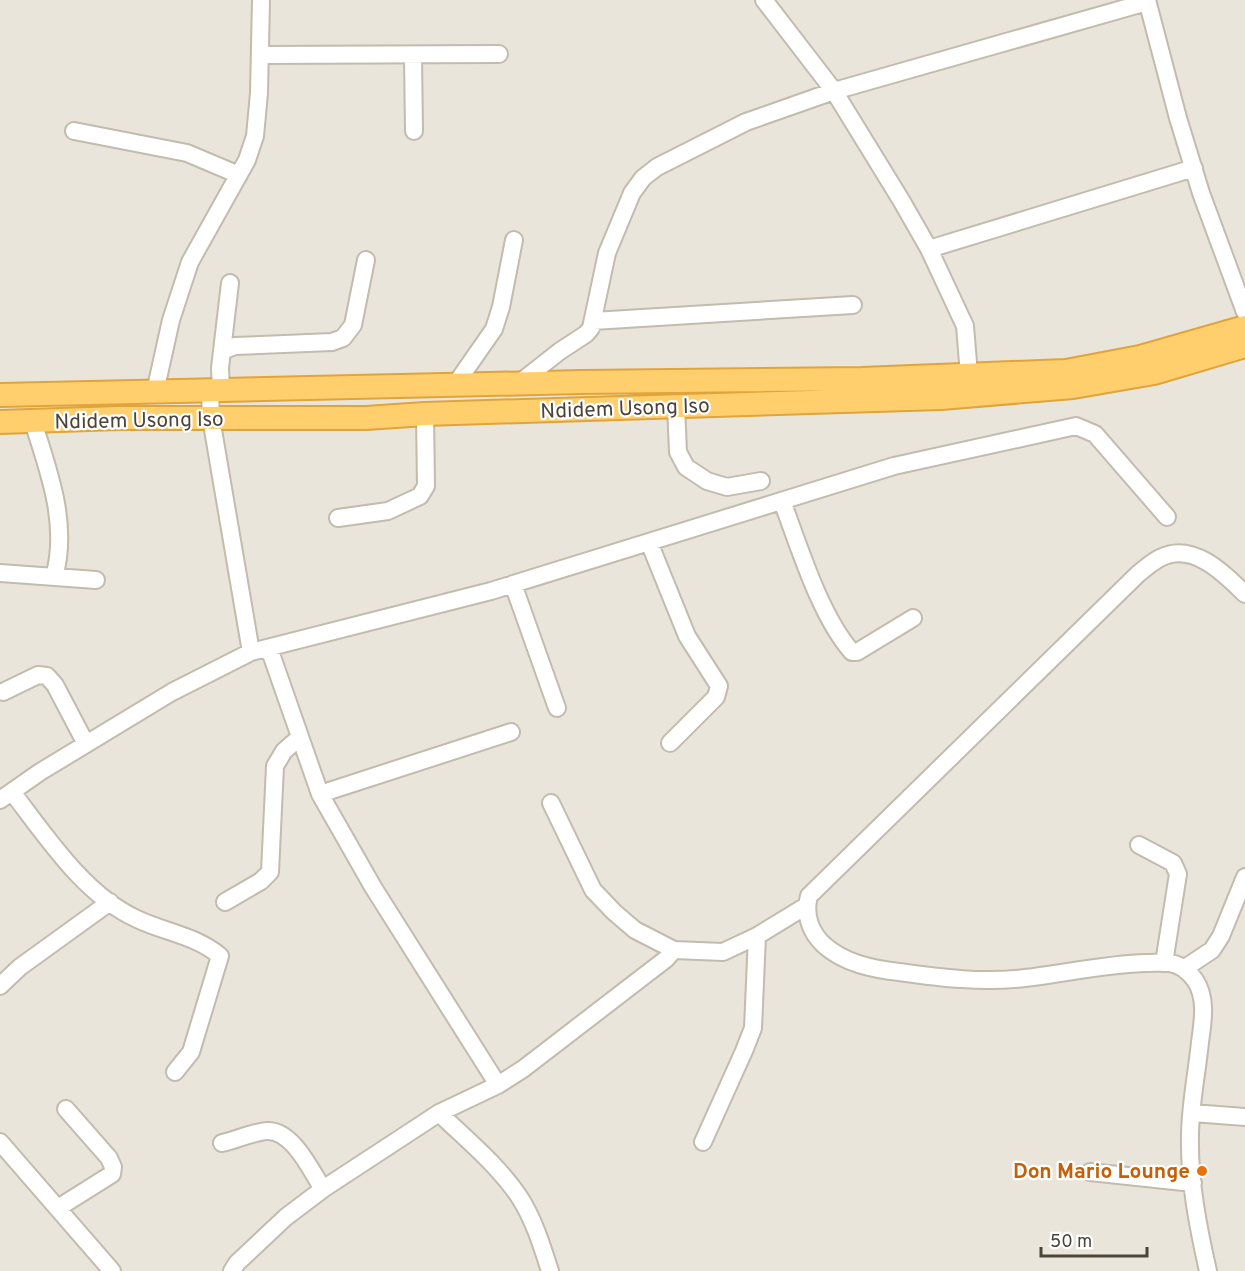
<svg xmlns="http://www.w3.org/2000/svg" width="1245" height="1271" font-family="Overpass,sans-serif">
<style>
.residential{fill:#eae5da}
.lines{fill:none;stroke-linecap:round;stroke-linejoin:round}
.minor-casing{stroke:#c2bbae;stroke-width:20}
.highway-casing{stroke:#e0a43c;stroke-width:26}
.minor{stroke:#fff;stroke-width:16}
.highway{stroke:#ffcf6e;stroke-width:22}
.food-dot{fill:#e8710a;stroke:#fff;stroke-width:2}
.labels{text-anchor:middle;stroke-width:4.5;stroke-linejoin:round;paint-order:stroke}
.street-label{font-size:21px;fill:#4b4439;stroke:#fff}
.food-label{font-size:21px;font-weight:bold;fill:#c56008;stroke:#fff;text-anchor:end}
</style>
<rect width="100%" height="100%" fill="#f6f3ec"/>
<path class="residential" d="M 0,0 L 1245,0 L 1245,1271 L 0,1271 Z"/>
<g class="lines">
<g class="minor-casing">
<path id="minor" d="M 764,0 L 834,91 L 901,200 L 929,249 L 965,326 L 969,375
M 1147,0 L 1178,118 L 1201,193 L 1245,312
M 260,55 L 499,54
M 413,55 L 414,131
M 74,131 L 187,153 L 239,175
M 929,249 L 1194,168
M 593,321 L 853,305
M 222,351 L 230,283
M 518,384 L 560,351 L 586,334 L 591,328 L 607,253 L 632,193 L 643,178 L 657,167 L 746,122 L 834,91 L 1147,2
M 455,385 L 494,329 L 501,307 L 514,240
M 221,390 L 220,368 L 222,351 L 235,346 L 332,342 L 343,338 L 353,325 L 366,260
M 210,391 L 211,418 L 251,652
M 155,392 L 171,320 L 190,262 L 247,160 L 255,136 L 259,93 L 261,0
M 676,406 L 678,452 L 686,467 L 707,481 L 727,487 L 761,481
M 33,422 C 49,472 69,525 54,577
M 782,501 C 799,546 820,616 852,652 L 857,652 L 913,618
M 338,518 L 388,511 L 420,496 L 426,486 L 425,414
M 649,542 L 687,636 L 719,686 L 716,697 L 670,743
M 0,573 L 96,580
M 513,584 L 557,708
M 269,648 L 320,794 L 373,887 L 498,1085
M 3,692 L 38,675 L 47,676 L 55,685 L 86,744
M 12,792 C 46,836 84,895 137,919 C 164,932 197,936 220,956 L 191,1052 L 175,1072
M 320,794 L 511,732
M 0,800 L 40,772 L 172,692 L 251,652 L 491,591 L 894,466 L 1076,426 L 1095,434 L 1167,517
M 551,803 L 593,890 L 614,912 L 635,930 L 674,950 L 723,952 L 757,936 L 806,906
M 1139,845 L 1173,863 L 1178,874 L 1164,963
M 225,902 L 261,881 L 270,872 L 275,766 L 284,751 L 300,737
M 1185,968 L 1212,950 L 1221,936 L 1245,877
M 0,986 L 20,967 L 110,902
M 439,1113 C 467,1140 499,1166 520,1198 C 534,1220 542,1246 550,1271
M 1193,1113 L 1245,1117
M 0,1142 L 112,1271
M 703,1142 L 744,1051 L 753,1028 L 757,936
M 222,1143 C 236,1140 253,1132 267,1131 C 293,1130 311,1171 323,1189
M 1090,1172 L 1193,1183
M 58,1208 L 112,1174 L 113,1167 L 109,1158 L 66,1109
M 232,1271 L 237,1263 L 286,1217 L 323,1189 L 439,1113 L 498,1085 L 523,1069 L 666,959 L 674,950
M 1208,1271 C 1198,1227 1189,1181 1190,1136 C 1190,1105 1197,1073 1200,1042 C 1203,1021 1207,998 1195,980 C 1189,972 1180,964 1169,963 C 1162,962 1154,963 1147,963 C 1106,964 1066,973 1025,978 C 983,983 941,978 899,972 C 872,969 844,963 824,945 C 810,932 804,914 809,896 L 1137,575 C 1144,569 1152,562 1160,558 C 1192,541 1224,573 1245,594"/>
</g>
<g class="highway-casing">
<path id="highway" d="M 0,395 L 581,382 L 862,379 L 1066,371 L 1140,357 L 1245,327
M 0,422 L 119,418 L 366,418 L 425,414 L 941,398 L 1073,387 L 1154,373 L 1245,346"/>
</g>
<use href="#minor" class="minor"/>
<use href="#highway" class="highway"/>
</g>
<circle class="food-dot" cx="1202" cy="1171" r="6"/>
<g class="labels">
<g class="street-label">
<text transform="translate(625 408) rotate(-2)" y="7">Ndidem Usong Iso</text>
<text transform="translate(139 420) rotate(-1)" y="7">Ndidem Usong Iso</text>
</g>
<g class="food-label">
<text x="1190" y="1178">Don Mario Lounge</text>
</g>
</g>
<path d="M1041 1247v9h106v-9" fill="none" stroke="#4b4439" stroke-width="3"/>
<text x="1050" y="1247" font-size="18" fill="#4b4439" stroke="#ffffff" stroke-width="4.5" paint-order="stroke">50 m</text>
</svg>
